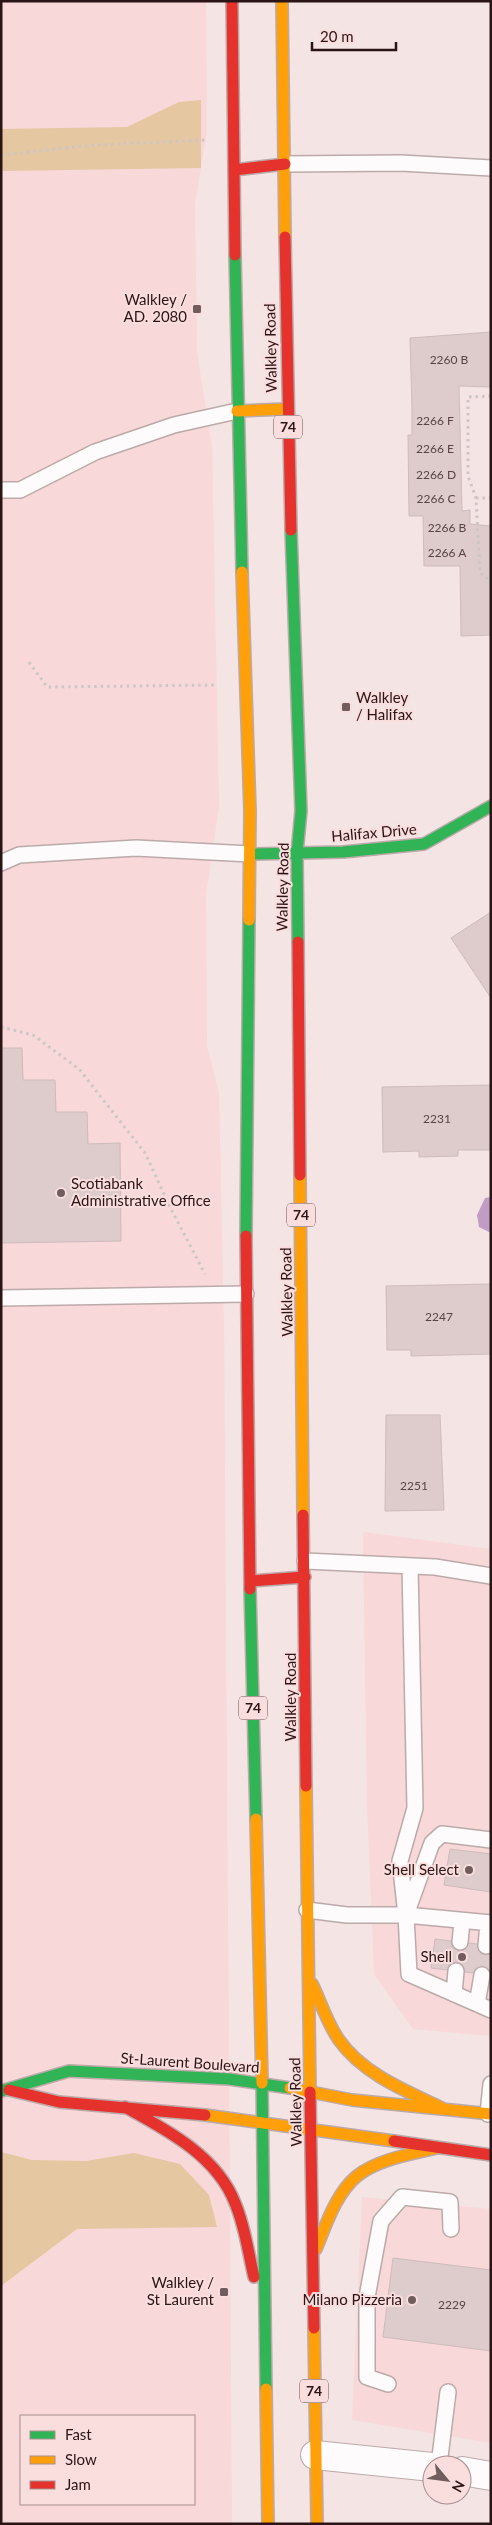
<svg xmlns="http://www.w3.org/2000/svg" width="492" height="2525" font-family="Lato,sans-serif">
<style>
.built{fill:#f8d8d8;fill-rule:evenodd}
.green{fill:#e5c7a2}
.water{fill:#c19dc5}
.building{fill:#decbcb;stroke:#cebbbb}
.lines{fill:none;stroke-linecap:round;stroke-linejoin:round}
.lane-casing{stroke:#bcaaaa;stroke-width:18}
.street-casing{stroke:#bcaaaa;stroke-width:30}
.fast-casing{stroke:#bcaaaa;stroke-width:14}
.slow-casing{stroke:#bcaaaa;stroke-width:14}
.jam-casing{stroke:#bcaaaa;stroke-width:14}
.path{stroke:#cdc6c7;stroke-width:3;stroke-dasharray:2.5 4;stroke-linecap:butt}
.lane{stroke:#fdfbfb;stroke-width:15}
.street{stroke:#fdfbfb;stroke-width:28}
.fast{stroke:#30b455;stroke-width:11}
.slow{stroke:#ff9f0a;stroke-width:11}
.jam{stroke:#e5322d;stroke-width:11}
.poi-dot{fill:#715d5d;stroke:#fadede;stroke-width:2}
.labels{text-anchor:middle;stroke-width:4;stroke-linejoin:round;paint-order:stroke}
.number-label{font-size:12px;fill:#594344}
.shield{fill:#fadede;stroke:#695151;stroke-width:1}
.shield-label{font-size:14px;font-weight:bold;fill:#2b1415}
.poi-label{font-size:15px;fill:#2b1415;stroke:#fadede;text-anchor:end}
.street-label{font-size:15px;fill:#2b1415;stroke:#fadede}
</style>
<rect width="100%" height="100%" fill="#f4e4e4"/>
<path class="built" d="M 1,1 L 206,1 L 207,131 L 195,203 L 197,353 L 212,446 L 219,806 L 206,895 L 207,1045 L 219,1094 L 224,1327 L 232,2524 L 1,2524 ZM 21,2416 L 194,2416 L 194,2504 L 21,2504 Z
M 363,1532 L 491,1549 L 491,2036 L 413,2029 L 374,1974 L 367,1805 Z
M 362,2197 L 491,2209 L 491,2443 L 352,2420 Z"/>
<path class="green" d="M 201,100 L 201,168 L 1,171 L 1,129 L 127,127 L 179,102 Z
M 1,2152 L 32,2160 L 86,2161 L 134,2153 L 180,2164 L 209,2195 L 217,2227 L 77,2229 L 1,2286 Z"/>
<path class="water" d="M 491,1197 L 491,1233 L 479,1227 L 477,1215 L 485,1198 Z"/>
<path class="building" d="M 491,332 L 491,387 L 459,386 L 462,511 L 470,510 L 470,524 L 491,526 L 491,635 L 461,636 L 460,566 L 424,566 L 423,516 L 409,516 L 408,435 L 412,435 L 412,408 L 410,338 Z
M 491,912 L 491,998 L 451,938 Z
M 1,1048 L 22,1048 L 23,1080 L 55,1080 L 56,1112 L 87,1112 L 88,1144 L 120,1143 L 121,1241 L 1,1243 Z
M 491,1085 L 491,1150 L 458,1150 L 458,1156 L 419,1157 L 419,1151 L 383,1152 L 382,1087 Z
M 491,1284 L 491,1354 L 411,1356 L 411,1350 L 387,1350 L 386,1286 Z
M 386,1415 L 440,1415 L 444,1510 L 385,1511 Z
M 450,1849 L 491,1854 L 491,1892 L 444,1885 Z
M 435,1939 L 451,1941 L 452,1946 L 459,1951 L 464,1950 L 469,1943 L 477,1944 L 481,1954 L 491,1954 L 491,1972 L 483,1966 L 475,1969 L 473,1973 L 465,1972 L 462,1964 L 456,1962 L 449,1965 L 447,1970 L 431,1968 Z
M 393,2258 L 491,2270 L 491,2351 L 383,2337 Z"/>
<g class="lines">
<g class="lane-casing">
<path id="lane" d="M 285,164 L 401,163 L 491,168
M 1,490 L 20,490 L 95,452 L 174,425 L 237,411
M 1,863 L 19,855 L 136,848 L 250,854
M 1,1298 L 246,1294
M 305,1561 L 435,1567 L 491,1576
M 307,1910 L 347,1915 L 406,1915 L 409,1974 L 491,2010
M 407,1912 L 432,1843 L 442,1834 L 491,1840
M 406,1915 L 400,1861 L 415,1808 L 410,1566
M 406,1915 L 491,1923
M 460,1942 L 462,1921
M 486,1946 L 488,1923
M 454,1994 L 456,1971
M 477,2004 L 482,1975
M 488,2114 L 491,2084
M 388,2384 L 367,2377 L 367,2297 L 381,2221 L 402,2197 L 450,2202 L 451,2229
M 439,2465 L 448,2392"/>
</g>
<g class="street-casing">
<path id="street" d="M 315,2455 L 432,2467
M 462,2471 L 491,2476"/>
</g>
<g class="fast-casing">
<path id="fast" d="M 235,255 L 242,572
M 291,530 L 301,811 L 297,853 L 298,942
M 250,854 L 343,852 L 424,844 L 491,806
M 246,1236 L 249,920
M 250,1589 L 256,1819
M 262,2083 L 266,2389
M 1,2091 L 69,2071 L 229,2079 L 290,2088"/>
</g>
<g class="slow-casing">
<path id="slow" d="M 282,1 L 285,237
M 237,411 L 287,409
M 242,572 L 250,811 L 249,920
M 300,1175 L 303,1515
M 306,1786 L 310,2092
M 256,1819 L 262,2083
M 312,1984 C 321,2002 327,2023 339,2040 C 363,2074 406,2091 442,2108
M 290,2088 L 352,2100 L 491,2114
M 205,2115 L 394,2141
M 316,2249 C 326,2225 336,2193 357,2176 C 378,2159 412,2154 437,2148
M 314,2328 L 317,2524
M 266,2389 L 268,2524"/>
</g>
<g class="jam-casing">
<path id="jam" d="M 232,1 L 235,255
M 234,170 L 285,164
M 285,237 L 291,530
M 298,942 L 300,1175
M 246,1236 L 250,1589
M 303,1515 L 306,1786
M 250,1581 L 305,1577
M 9,2090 L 59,2102 L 205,2115
M 310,2092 L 314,2328
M 125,2107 C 167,2130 217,2156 235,2203 C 245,2226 248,2252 254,2277
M 394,2141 L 491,2155"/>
</g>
<path class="path" d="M 1,155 L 95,145 L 207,140
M 491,396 L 468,397 L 468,476 L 476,498 L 480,573 L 491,581
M 476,498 L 491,498
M 29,662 L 47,687 L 217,685
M 1,1027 L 33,1035 L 79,1069 L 145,1153 L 171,1209 L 205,1274"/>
<use href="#lane" class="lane"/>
<use href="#street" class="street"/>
<use href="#fast" class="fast"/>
<use href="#slow" class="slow"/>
<use href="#jam" class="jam"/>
</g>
<g class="poi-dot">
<rect x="192" y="304" width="10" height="10" rx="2.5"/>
<rect x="341" y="702" width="10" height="10" rx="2.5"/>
<circle cx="61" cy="1193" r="5"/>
<circle cx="469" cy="1870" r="5"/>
<circle cx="462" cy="1957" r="5"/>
<rect x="219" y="2287" width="10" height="10" rx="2.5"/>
<circle cx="412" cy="2300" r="5"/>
</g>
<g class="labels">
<g class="number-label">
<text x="449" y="364">2260 B</text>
<text x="435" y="425">2266 F</text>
<text x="435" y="453">2266 E</text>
<text x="436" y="479">2266 D</text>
<text x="436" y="503">2266 C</text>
<text x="447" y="532">2266 B</text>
<text x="447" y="557">2266 A</text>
<text x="437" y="1123">2231</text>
<text x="439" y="1321">2247</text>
<text x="414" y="1490">2251</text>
<text x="452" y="2309">2229</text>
</g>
<g class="shield">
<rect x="274" y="415.5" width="28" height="23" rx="4"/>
<rect x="287" y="1203.5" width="28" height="23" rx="4"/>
<rect x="239" y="1696.5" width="28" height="23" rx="4"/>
<rect x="300" y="2379.5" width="28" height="23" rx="4"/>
</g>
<g class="shield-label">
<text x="288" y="432">74</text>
<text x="301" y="1220">74</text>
<text x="253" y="1713">74</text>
<text x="314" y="2396">74</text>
</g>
<g class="poi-label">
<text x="187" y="305">Walkley /<tspan x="187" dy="17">AD. 2080</tspan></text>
<text x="356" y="703" text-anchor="start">Walkley<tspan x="356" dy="17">/ Halifax</tspan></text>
<text x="71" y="1189" text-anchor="start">Scotiabank<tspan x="71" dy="17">Administrative Office</tspan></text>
<text x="459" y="1875">Shell Select</text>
<text x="452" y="1962">Shell</text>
<text x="214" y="2288">Walkley /<tspan x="214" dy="17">St Laurent</tspan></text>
<text x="402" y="2305">Milano Pizzeria</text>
</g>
<g class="street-label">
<text transform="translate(271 348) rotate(-91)" y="5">Walkley Road</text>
<text transform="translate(374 833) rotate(-5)" y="5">Halifax Drive</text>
<text transform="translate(283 887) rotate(-89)" y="5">Walkley Road</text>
<text transform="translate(287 1292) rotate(-91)" y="5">Walkley Road</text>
<text transform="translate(291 1697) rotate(-90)" y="5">Walkley Road</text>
<text transform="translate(190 2063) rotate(4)" y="5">St-Laurent Boulevard</text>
<text transform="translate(296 2102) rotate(-91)" y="5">Walkley Road</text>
</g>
</g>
<rect width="492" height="2525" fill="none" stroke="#2b1415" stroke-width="5"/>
<rect x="20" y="2415" width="175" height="90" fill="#fadede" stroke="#a78d8e"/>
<rect x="30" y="2431" width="25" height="8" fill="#30b455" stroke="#a78d8e"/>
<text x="65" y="2440" font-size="15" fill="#2b1415">Fast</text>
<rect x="30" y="2456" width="25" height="8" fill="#ff9f0a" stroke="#a78d8e"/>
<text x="65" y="2465" font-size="15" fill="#2b1415">Slow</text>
<rect x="30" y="2481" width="25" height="8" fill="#e5322d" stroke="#a78d8e"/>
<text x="65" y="2490" font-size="15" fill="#2b1415">Jam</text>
<g transform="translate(447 2480) rotate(119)"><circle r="24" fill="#fadede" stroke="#a78d8e"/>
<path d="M0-4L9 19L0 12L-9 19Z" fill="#715d5d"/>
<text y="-8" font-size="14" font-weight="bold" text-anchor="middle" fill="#2b1415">N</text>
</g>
<path d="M312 42v8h84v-8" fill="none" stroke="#2b1415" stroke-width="2.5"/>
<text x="320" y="42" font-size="15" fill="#2b1415" stroke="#fadede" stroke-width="4" paint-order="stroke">20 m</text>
</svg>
